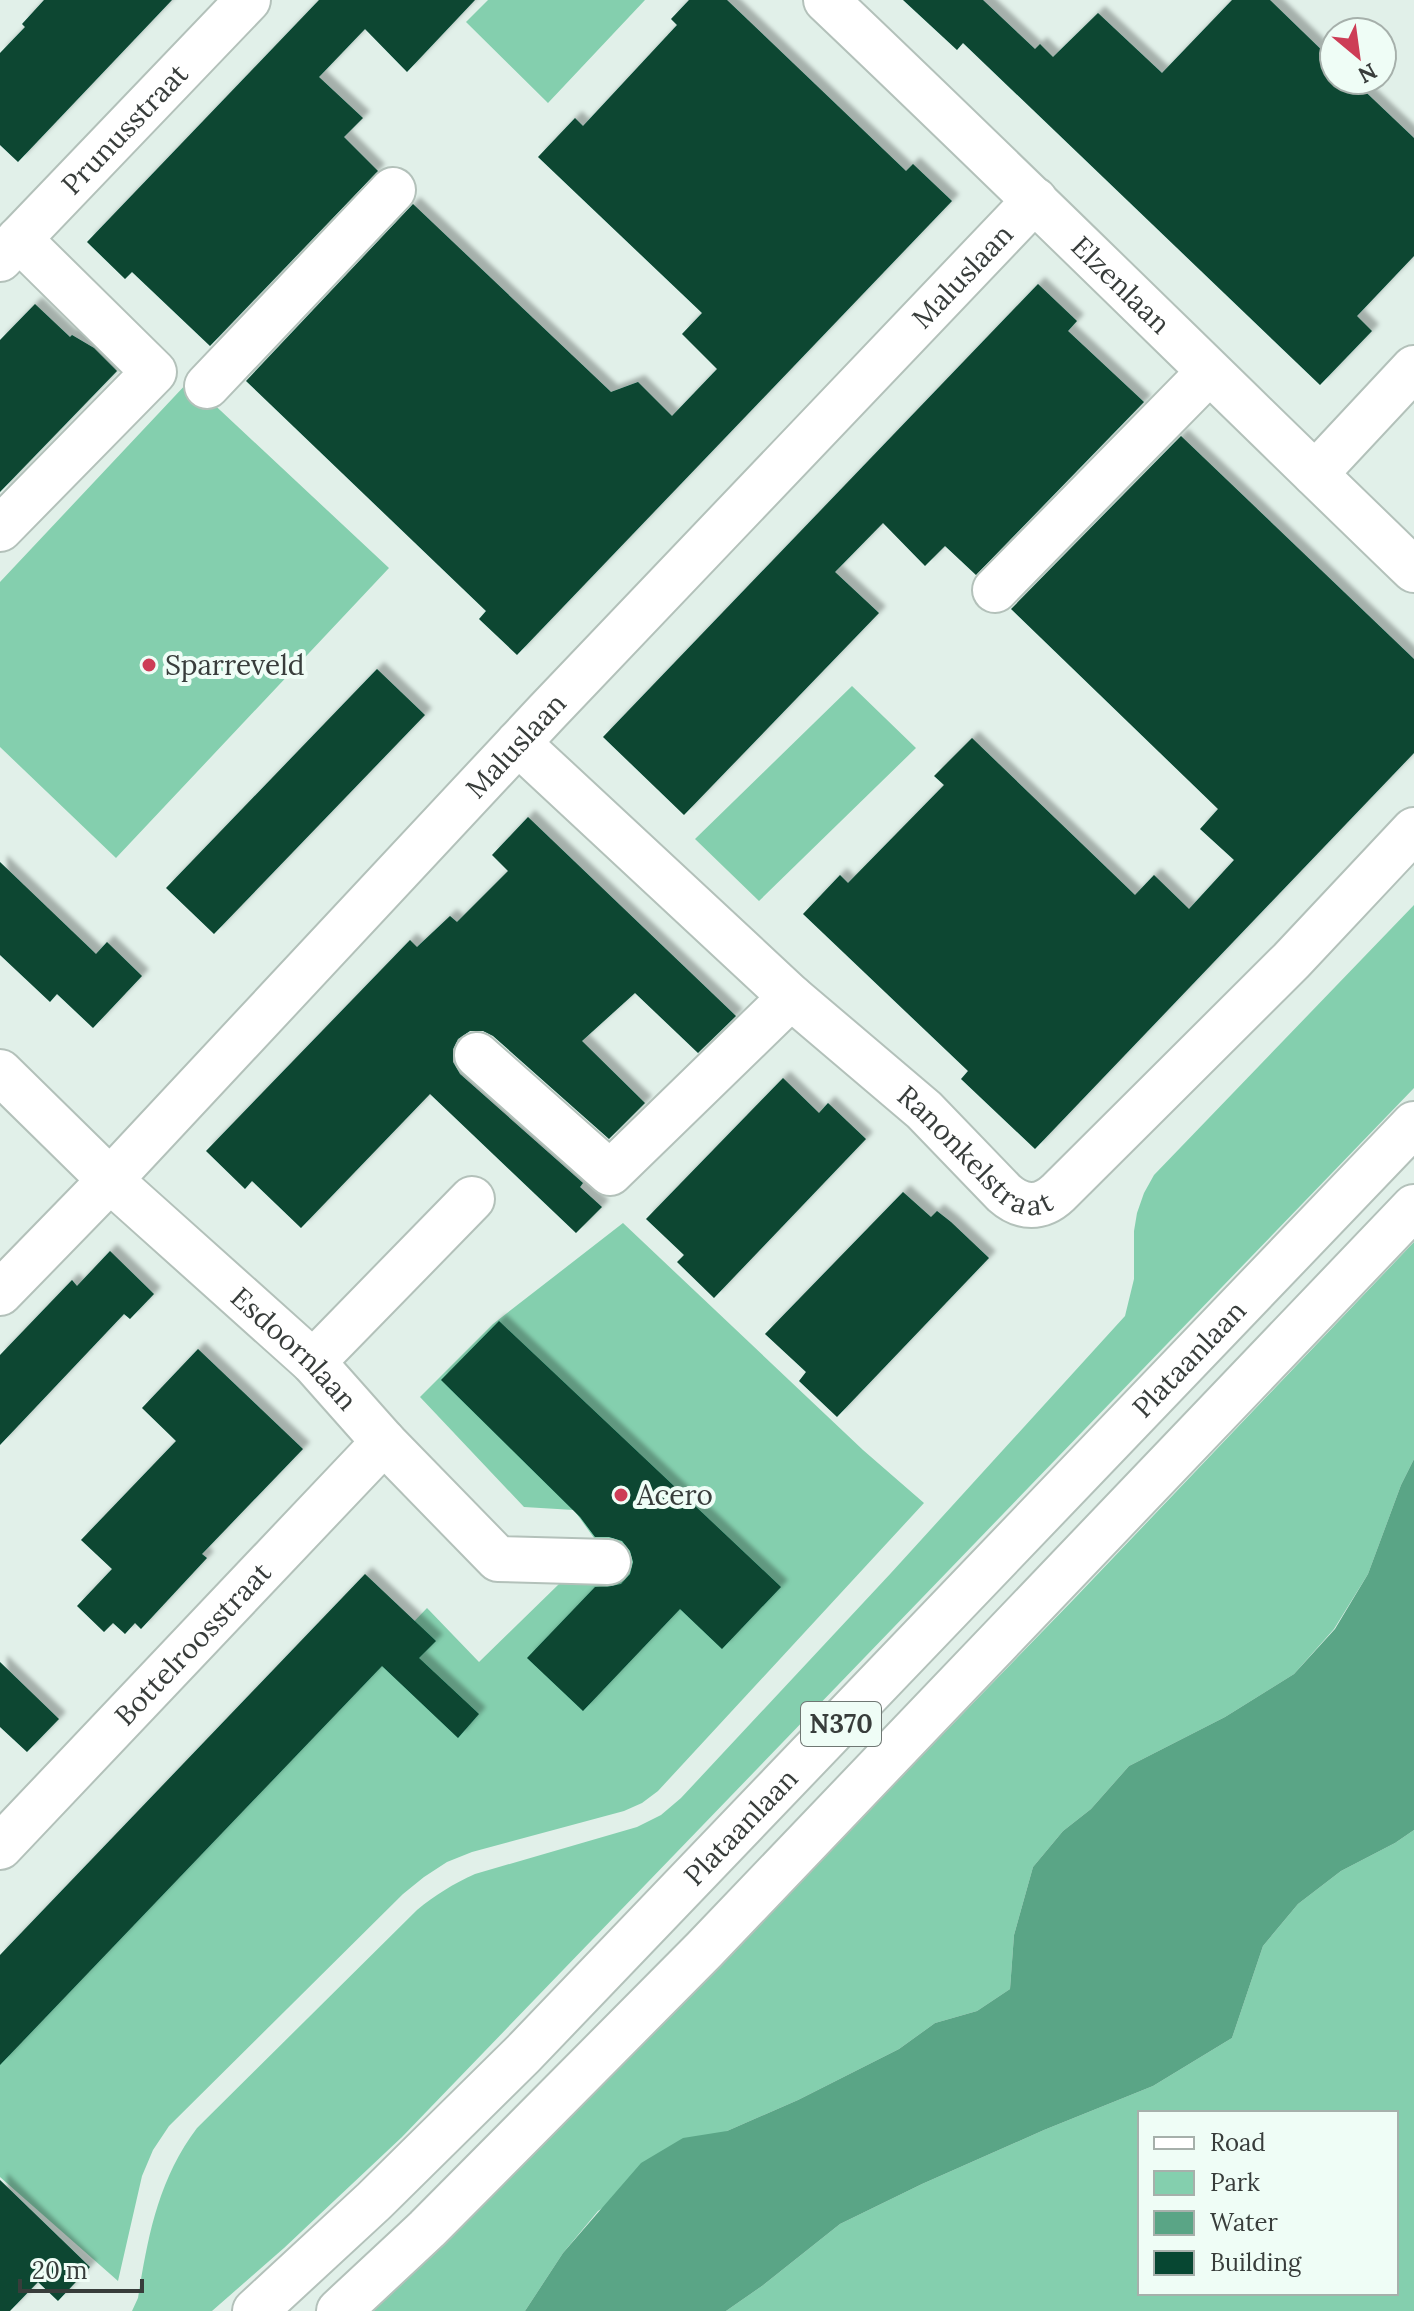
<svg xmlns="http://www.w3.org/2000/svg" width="1414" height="2311" font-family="Lora,serif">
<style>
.green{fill:#84cfae;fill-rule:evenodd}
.water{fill:#5aa586}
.building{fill:#074732;filter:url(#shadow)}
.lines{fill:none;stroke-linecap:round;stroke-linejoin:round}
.minor-casing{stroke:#b3c1ba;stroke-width:48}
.highway-casing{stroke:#b3c1ba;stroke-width:48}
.minor{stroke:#fff;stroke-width:44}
.highway{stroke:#fff;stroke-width:44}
.poi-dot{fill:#cd3d56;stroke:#effdf6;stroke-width:3}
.labels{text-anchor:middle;stroke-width:8;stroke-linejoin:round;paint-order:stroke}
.shield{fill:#effdf6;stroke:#6f7773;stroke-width:2}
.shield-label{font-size:26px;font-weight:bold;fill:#383d3b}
.street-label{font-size:28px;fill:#383d3b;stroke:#effdf6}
.poi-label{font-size:28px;fill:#383d3b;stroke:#effdf6;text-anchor:start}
</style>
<defs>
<filter id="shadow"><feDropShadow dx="7" dy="-7" stdDeviation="2" flood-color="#0004"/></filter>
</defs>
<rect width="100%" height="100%" fill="#e1f0e9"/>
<path class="green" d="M 488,0 L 645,0 L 548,103 L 466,22 Z
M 189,381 L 389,568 L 116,858 L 0,747 L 0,582 Z
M 852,686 L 916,748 L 759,901 L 695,839 Z
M 1414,905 L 1414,1088 L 402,2137 L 284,2248 L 212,2311 L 132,2311 L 138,2298 C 148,2236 158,2180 197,2128 L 417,1910 C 435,1895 453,1884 475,1874 L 637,1827 L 661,1815 L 681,1798 L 891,1573 L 1125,1316 L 1134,1279 L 1134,1231 L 1137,1213 L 1144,1193 L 1154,1175 Z
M 623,1223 L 863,1450 L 924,1503 L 658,1791 L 642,1803 L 624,1811 L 472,1852 L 447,1862 L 424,1877 L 403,1894 L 169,2126 L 153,2150 L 142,2176 L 118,2281 L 0,2177 L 0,2053 L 427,1608 L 479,1662 L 599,1545 L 574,1510 L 524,1507 L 420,1397 L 493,1324 Z
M 1414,1242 L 1414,1459 L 1401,1485 L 1368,1574 L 1334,1629 L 1294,1674 L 1225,1717 L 1129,1766 L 1091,1809 L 1063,1831 L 1033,1867 L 1014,1935 L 1010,1989 L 977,2011 L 935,2023 L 899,2049 L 798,2100 L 727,2131 L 598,2211 L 563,2253 L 525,2311 L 366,2311 L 726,1958 L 1074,1599 Z
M 1414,1830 L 1414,2311 L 726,2311 L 762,2286 L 840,2224 L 922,2184 L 1044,2130 L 1153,2086 L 1232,2038 L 1263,1946 L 1298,1904 L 1341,1871 L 1395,1843 ZM 1140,2113 L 1396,2113 L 1396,2293 L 1140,2293 Z"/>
<path class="water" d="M 1414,1459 L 1414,1830 L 1395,1843 L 1341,1871 L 1298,1904 L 1263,1946 L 1232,2038 L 1153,2086 L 1044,2130 L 922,2184 L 840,2224 L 762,2286 L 726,2311 L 525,2311 L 563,2253 L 641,2163 L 683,2138 L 727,2131 L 798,2100 L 899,2049 L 935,2023 L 977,2011 L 1010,1989 L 1014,1935 L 1033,1867 L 1063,1831 L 1091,1809 L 1129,1766 L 1225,1717 L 1294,1674 L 1335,1629 L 1368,1574 L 1401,1485 Z"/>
<path class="building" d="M 44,0 L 172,0 L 18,162 L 0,145 L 0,53 L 25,27 L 22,24 Z
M 319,0 L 475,0 L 407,72 L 365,29 L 319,77 L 363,118 L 344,137 L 378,171 L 210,346 L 132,272 L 125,279 L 87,242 Z
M 689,0 L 727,0 L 906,171 L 913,164 L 952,201 L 517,655 L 479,619 L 486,611 L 246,381 L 413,204 L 611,392 L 638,382 L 672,416 L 717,369 L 682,334 L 702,313 L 538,157 L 575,118 L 583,126 L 677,25 L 671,19 Z
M 903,0 L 983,0 L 1035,49 L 1040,44 L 1053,57 L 1098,13 L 1162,73 L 1232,0 L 1270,0 L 1334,62 L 1334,80 L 1353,80 L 1414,138 L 1414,256 L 1357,316 L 1372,331 L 1320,385 L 963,43 L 957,50 Z
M 1038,284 L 1077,321 L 1068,331 L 1144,402 L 976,575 L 945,546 L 925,566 L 883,523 L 835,572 L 879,613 L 684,815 L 603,737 Z
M 35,304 L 70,337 L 72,335 L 94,348 L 117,371 L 0,492 L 0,340 Z
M 1181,436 L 1414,659 L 1414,753 L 1035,1149 L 961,1079 L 968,1071 L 803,914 L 840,875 L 848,883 L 944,785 L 934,776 L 972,738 L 1135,895 L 1154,875 L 1189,909 L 1234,860 L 1200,829 L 1218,809 L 1011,609 Z
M 377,669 L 425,715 L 214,934 L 166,888 Z
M 528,817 L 736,1016 L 698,1053 L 635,993 L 582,1041 L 645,1103 L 609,1139 L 493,1036 L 483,1031 L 470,1031 L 458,1039 L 453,1049 L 453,1062 L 460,1074 L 583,1183 L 580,1187 L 602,1207 L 576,1233 L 430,1094 L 301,1228 L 252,1181 L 245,1189 L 206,1151 L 410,940 L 417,947 L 450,916 L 457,922 L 508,871 L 492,855 Z
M 0,862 L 96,954 L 107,942 L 142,976 L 93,1028 L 57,994 L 50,1002 L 0,955 Z
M 783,1078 L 819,1113 L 828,1103 L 866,1139 L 714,1298 L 677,1262 L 684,1255 L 646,1219 Z
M 903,1192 L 931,1217 L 937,1211 L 951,1222 L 989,1258 L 837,1417 L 799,1381 L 806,1372 L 765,1334 Z
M 110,1251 L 154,1294 L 130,1319 L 124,1314 L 0,1445 L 0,1355 L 72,1280 L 77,1286 Z
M 499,1321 L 781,1587 L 722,1649 L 680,1609 L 583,1711 L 527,1658 L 595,1587 L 607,1587 L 621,1584 L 630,1574 L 633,1562 L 630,1551 L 622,1541 L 609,1537 L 595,1537 L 580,1517 L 441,1380 Z
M 198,1349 L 303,1449 L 202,1554 L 207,1558 L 141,1629 L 135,1623 L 125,1634 L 113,1623 L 104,1632 L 77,1606 L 112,1569 L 81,1540 L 176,1441 L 142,1408 Z
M 365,1574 L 436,1641 L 419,1658 L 479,1714 L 458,1738 L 382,1666 L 0,2065 L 0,1955 Z
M 0,1662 L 59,1719 L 27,1752 L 0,1727 Z
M 0,2180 L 90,2267 L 58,2301 L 38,2282 L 10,2311 L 0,2311 Z"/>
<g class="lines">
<g class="minor-casing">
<g id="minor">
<path id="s1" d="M 826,0 C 1024,188 1217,380 1414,570"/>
<path id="s2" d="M 0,259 L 248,0"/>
<path d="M 207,386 L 393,190"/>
<path d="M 1315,474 L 1414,368"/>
<path d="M 0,529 L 154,372 L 19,239"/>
<path d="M 995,590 L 1209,372"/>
<path id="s3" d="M 518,743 L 791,997 L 924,1110 L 1004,1193 C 1022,1209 1041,1209 1058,1193 L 1291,961 L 1414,830"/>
<path d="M 477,1055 L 610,1173 L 791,997"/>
<path id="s4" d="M 0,1072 L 110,1180 L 313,1362 L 384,1442 L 498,1559 L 608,1562"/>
<path id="s5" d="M 0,1293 L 110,1180 L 547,712 L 1035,200"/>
<path d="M 313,1362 L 472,1199"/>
<path id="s6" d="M 0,1847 L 384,1442"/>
</g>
</g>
<g class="highway-casing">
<g id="highway">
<path id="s7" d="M 255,2311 L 374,2201 L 523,2054 L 1414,1124"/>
<path d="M 339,2311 L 427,2229 L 704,1950 L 1414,1207"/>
</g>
</g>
<use href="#minor" class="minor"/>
<use href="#highway" class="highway"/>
</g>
<g class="poi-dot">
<circle cx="149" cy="665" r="8"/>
<circle cx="621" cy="1495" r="8"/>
</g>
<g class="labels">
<rect class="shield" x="801" y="1702" width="80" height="44" rx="6"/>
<g class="shield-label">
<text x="841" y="1733">N370</text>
</g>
<g class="street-label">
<text dy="10" stroke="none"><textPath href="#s2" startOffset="180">Prunusstraat</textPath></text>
<text dy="10" stroke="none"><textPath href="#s5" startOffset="1400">Maluslaan</textPath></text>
<text dy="10" stroke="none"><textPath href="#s1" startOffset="410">Elzenlaan</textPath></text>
<text dy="10" stroke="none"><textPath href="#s5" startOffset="752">Maluslaan</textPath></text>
<text dy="10" stroke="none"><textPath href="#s3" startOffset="616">Ranonkelstraat</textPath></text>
<text dy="10" stroke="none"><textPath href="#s4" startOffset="404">Esdoornlaan</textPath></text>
<text dy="10" stroke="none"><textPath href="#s7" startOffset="1334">Plataanlaan</textPath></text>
<text dy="10" stroke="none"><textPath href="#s6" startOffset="280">Bottelroosstraat</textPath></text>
<text dy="10" stroke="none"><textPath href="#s7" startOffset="686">Plataanlaan</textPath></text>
</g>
<g class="poi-label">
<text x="165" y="675">Sparreveld</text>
<text x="637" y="1505">Acero</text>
</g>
</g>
<rect x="1138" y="2111" width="260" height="184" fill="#effdf6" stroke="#a6b0ab" stroke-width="2"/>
<rect x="1154" y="2137" width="40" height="12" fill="#ffffff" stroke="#a6b0ab" stroke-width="2"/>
<text x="1210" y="2151" font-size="24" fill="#383d3b">Road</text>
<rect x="1154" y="2171" width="40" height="24" fill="#84cfae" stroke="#a6b0ab" stroke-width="2"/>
<text x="1210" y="2191" font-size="24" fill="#383d3b">Park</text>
<rect x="1154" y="2211" width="40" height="24" fill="#5aa586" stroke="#a6b0ab" stroke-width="2"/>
<text x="1210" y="2231" font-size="24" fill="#383d3b">Water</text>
<rect x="1154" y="2251" width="40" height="24" fill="#074732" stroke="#a6b0ab" stroke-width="2"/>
<text x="1210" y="2271" font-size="24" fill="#383d3b">Building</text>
<g transform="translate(1358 56) rotate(151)"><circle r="38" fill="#effdf6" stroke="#a6b0ab" stroke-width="2"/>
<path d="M0-6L14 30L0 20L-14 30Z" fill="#cd3d56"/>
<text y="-12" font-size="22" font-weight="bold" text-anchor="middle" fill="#383d3b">N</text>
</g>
<path d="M20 2279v12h122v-12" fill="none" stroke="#383d3b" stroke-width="4"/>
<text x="32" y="2279" font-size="24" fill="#383d3b" stroke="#effdf6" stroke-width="6" paint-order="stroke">20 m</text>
</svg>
